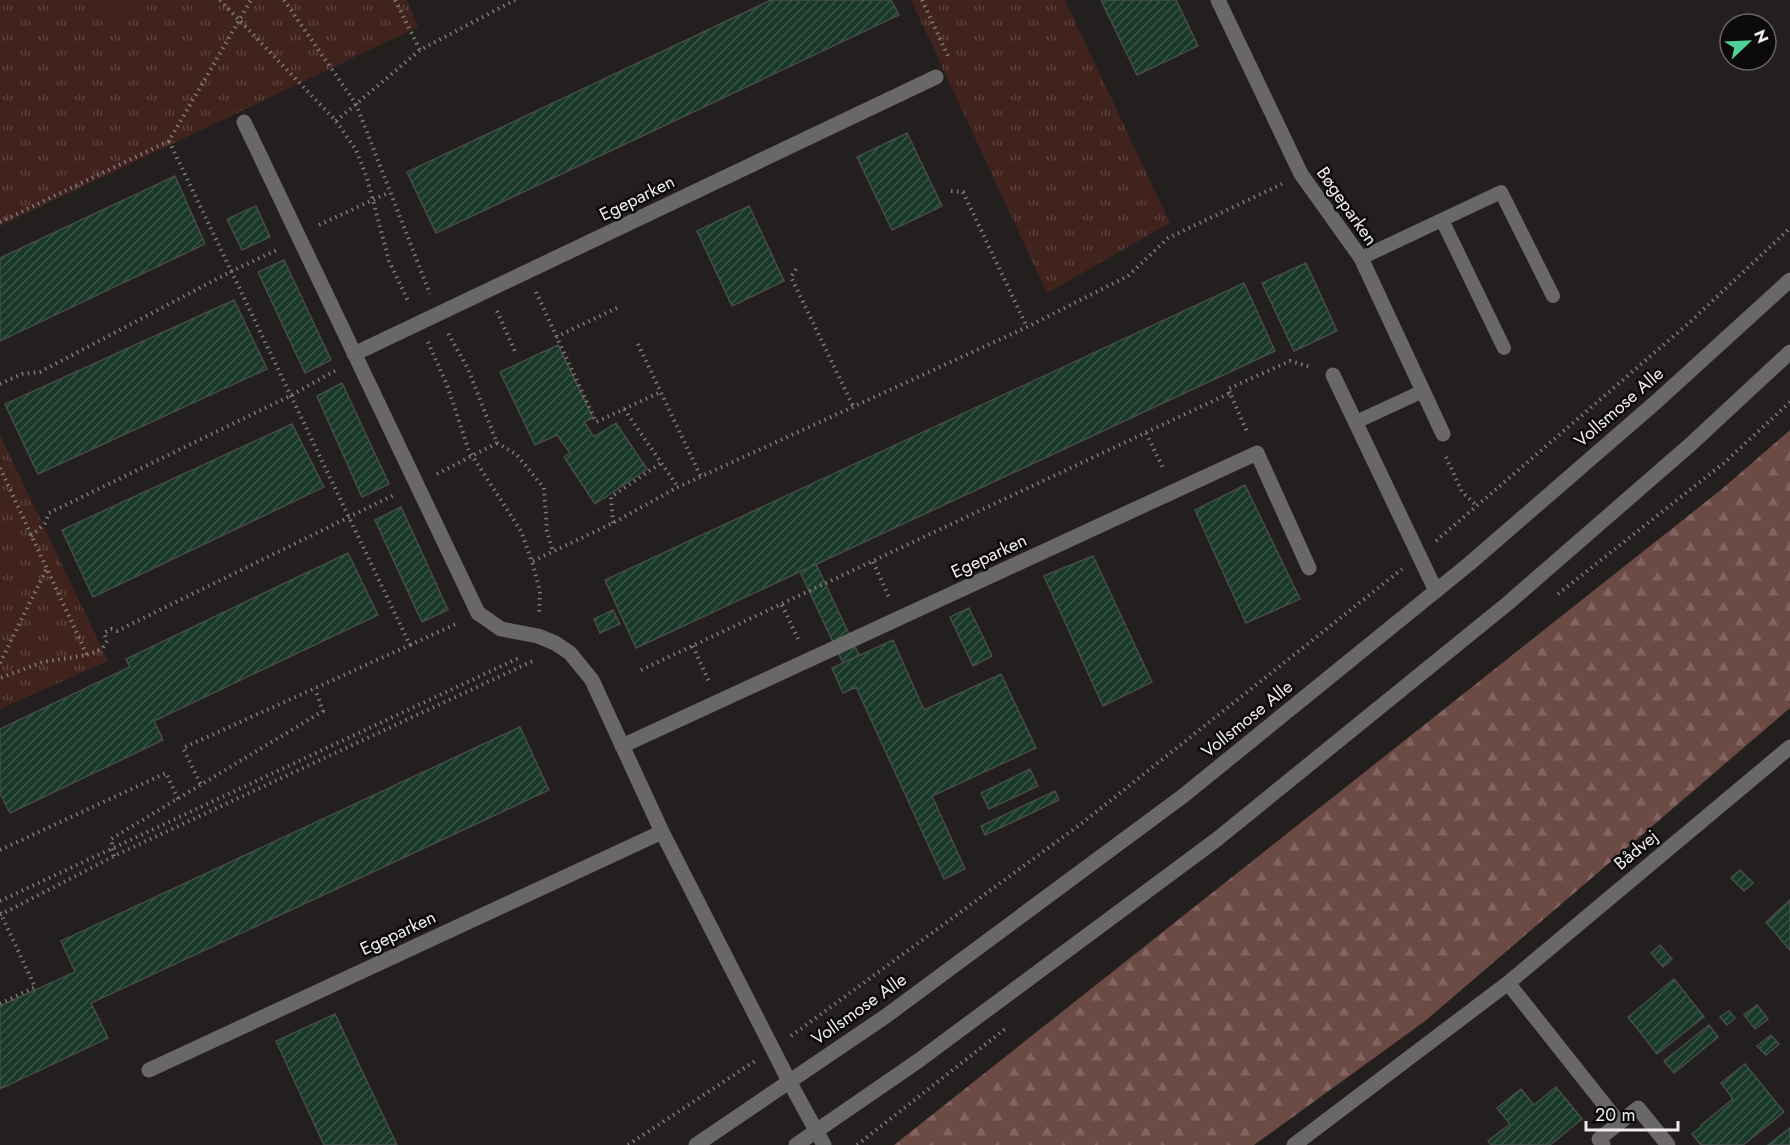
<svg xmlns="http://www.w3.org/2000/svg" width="1790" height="1145" font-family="Jost,sans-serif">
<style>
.forest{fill:url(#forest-firs)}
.park{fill:url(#park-tufts)}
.pitch{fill:#41231e}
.building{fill:url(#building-hatch);stroke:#474c49;stroke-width:1.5}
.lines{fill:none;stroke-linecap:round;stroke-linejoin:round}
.path{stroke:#7e7a79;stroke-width:4;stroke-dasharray:1.5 4.5;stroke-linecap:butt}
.service{stroke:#6a6867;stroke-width:14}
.minor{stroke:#6a6867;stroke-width:15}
.tertiary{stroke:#6a6867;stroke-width:15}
.labels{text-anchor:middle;stroke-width:5;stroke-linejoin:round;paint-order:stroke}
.street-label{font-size:18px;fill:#f0ecec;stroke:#0b0909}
</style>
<defs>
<pattern id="forest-firs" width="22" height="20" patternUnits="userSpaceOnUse" patternTransform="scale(1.5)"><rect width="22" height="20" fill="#6d4b45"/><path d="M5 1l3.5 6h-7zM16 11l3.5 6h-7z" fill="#826560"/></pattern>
<pattern id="park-tufts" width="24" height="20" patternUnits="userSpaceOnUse" patternTransform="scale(1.5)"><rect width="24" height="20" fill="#41231e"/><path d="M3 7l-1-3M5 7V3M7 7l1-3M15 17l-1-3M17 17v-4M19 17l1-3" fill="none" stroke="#5d433f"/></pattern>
<pattern id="building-hatch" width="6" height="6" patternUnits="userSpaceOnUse" patternTransform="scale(1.5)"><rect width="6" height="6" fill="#183829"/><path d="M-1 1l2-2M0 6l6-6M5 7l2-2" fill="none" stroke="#3a5548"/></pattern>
</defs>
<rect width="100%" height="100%" fill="#231f1e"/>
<path class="forest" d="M 1790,430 L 1790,708 L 1425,1021 L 1254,1145 L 894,1145 L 1722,489 Z"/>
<path class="park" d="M 0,0 L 407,0 L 418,27 L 0,226 Z
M 911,0 L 1065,0 L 1170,223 L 1047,293 Z
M 0,435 L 108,661 L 0,709 Z"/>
<path class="pitch" d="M 79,0 L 136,0 C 120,17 95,17 79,0 Z"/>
<path class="building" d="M 771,0 L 891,0 L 899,15 L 436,233 L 407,172 Z
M 1101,0 L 1176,0 L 1198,46 L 1137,75 Z
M 907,133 L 942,206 L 892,230 L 857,157 Z
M 175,176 L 205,244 L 0,341 L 0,258 Z
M 256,206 L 270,237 L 242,250 L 227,219 Z
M 749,206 L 784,281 L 732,306 L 697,231 Z
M 284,260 L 331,360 L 305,373 L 258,272 Z
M 1306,263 L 1337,331 L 1294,351 L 1262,283 Z
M 1244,283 L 1275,351 L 636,648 L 605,580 Z
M 234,300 L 267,369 L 38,474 L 5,404 Z
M 558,345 L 593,418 L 584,422 L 594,437 L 616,423 L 647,469 L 595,504 L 564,457 L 570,453 L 557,435 L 535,445 L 500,372 Z
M 342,383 L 389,484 L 362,497 L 317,396 Z
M 292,424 L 324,487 L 93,597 L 62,530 Z
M 1245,485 L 1300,599 L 1246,623 L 1195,510 Z
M 401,507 L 448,610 L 422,622 L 375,520 Z
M 348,553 L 378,615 L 154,721 L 163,740 L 10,813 L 0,793 L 0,729 L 130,667 L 126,659 Z
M 1093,556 L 1152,682 L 1103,706 L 1044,576 Z
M 816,564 L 859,655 L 843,663 L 800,572 Z
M 969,608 L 992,656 L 973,666 L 950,617 Z
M 613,610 L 620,624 L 600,633 L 594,619 Z
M 893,640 L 924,710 L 1001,674 L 1036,748 L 932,796 L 965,869 L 944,879 L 856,687 L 843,693 L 832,668 Z
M 520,727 L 549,790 L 91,1003 L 108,1038 L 0,1089 L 0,1006 L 75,972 L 61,941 Z
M 1030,769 L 1038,786 L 989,809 L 981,793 Z
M 1055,791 L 1059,800 L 985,835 L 981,826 Z
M 1740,870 L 1753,883 L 1744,891 L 1731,878 Z
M 1790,900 L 1790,950 L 1766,922 Z
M 1660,945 L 1672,959 L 1663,967 L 1651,953 Z
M 1674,979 L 1704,1017 L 1657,1054 L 1628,1017 Z
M 1757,1005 L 1768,1019 L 1755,1029 L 1744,1015 Z
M 1729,1011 L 1735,1018 L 1727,1025 L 1720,1017 Z
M 335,1014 L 397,1145 L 324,1145 L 276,1041 Z
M 1709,1025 L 1718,1037 L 1674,1073 L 1664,1061 Z
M 1771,1035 L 1779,1044 L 1766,1055 L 1757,1046 Z
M 1745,1064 L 1784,1112 L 1743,1145 L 1701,1145 L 1692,1134 L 1702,1126 L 1701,1125 L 1733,1099 L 1721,1083 Z
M 1556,1087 L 1582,1119 L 1550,1145 L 1491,1145 L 1488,1141 L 1510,1124 L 1497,1108 L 1521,1089 L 1534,1105 Z
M 1790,1128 L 1790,1145 L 1768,1145 Z"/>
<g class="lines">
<path class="path" d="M 220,0 L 336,121 L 356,150 L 367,178 L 389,261 L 409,303
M 284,0 L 356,104 L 430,294
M 395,0 L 420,50
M 922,0 L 948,56
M 336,121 L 420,50 L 515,0
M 169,141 L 410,645 L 183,748 L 201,785
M 951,191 L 963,192 L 1027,327
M 0,222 L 169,141 L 251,0
M 319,225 L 390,192
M 796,269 L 791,277 L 853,406
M 536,292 L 596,422 L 661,392
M 497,311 L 516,354
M 556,337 L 621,306
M 428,342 L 447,385 L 469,451 L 521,531 L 532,562 L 540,591 L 539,615
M 638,344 L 701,477
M 0,384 L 22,374 L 40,372 L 232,271 L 279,249
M 1230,393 L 1228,389 L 1290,361 L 1311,367
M 624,409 L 678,487
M 1146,433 L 1164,470
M 497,443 L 516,454 L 544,488 L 547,531 L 553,552
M 1446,457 L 1462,492 L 1477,506
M 0,468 L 87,655 L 43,662 L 0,678
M 437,474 L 497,443 L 468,369 L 448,333
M 613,523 L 611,497 L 661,463
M 31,536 L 45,523 L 49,513 L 290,396 L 338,369
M 1436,541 L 1689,323 L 1790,228
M 533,561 L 613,523 L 678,487 L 1027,327 L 1128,276 L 1168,238 L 1282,184
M 873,562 L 890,599
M 1558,594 L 1724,463 L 1790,402
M 782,605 L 798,639
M 410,645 L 458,623
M 693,646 L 709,682
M 87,655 L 102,649 L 107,641 L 104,633 L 111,629 L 117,631 L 396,494
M 0,663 L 46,570
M 641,670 L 1230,393 L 1248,434
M 0,850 L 166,773 L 178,799
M 114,856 L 111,839 L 323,711 L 315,689
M 0,901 L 521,657
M 0,915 L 114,856 L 535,660
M 0,1004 L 35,987 L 0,912
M 791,1036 L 1081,824 L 1402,569
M 628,1145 L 755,1061
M 857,1145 L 1005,1029"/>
<path class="service" d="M 1442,220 L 1504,348
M 1361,258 L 1501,192 L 1553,296
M 1356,422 L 1423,391"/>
<path class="minor" d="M 1218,0 L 1301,174 L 1361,258 L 1443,434
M 244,122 L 478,613 L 501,629 L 538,636 L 555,643 L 570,653 L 592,680 L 662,832 L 789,1081 L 824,1145
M 354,354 L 936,77
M 1333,375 L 1436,591
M 622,746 L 1257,453 L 1309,568
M 1508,983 L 1619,1123
M 149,1070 L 662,832
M 1294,1145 L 1508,983 L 1790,747
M 1603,1145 L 1599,1139 L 1638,1108 L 1668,1145"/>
<path class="tertiary" d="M 696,1145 L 886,1016 L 1183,796 L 1469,564 L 1656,402 L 1790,280
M 796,1145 L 918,1061 L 1216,840 L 1507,604 L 1691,444 L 1790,352"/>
</g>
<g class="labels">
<g class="street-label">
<text transform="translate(637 198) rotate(-26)" y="6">Egeparken</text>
<text transform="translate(1347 206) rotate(55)" y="6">Bøgeparken</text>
<text transform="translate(1619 407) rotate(-41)" y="6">Vollsmose Alle</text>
<text transform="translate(989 556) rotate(-25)" y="6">Egeparken</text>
<text transform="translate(1247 719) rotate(-39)" y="6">Vollsmose Alle</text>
<text transform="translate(1636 850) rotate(-40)" y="6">Bådvej</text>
<text transform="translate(398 933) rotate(-25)" y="6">Egeparken</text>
<text transform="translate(859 1009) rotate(-35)" y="6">Vollsmose Alle</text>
</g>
</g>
<g transform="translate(1748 42) rotate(67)"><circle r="28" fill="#0b0909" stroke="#676464" stroke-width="1.5"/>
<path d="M0-4.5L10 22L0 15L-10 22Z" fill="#4dd39a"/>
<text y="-9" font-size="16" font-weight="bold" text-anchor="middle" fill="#f0ecec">N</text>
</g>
<path d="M1586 1121v9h92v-9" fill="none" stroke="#f0ecec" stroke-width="3"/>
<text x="1595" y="1121" font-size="18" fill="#f0ecec" stroke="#0b0909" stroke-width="4.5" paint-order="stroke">20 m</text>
</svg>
